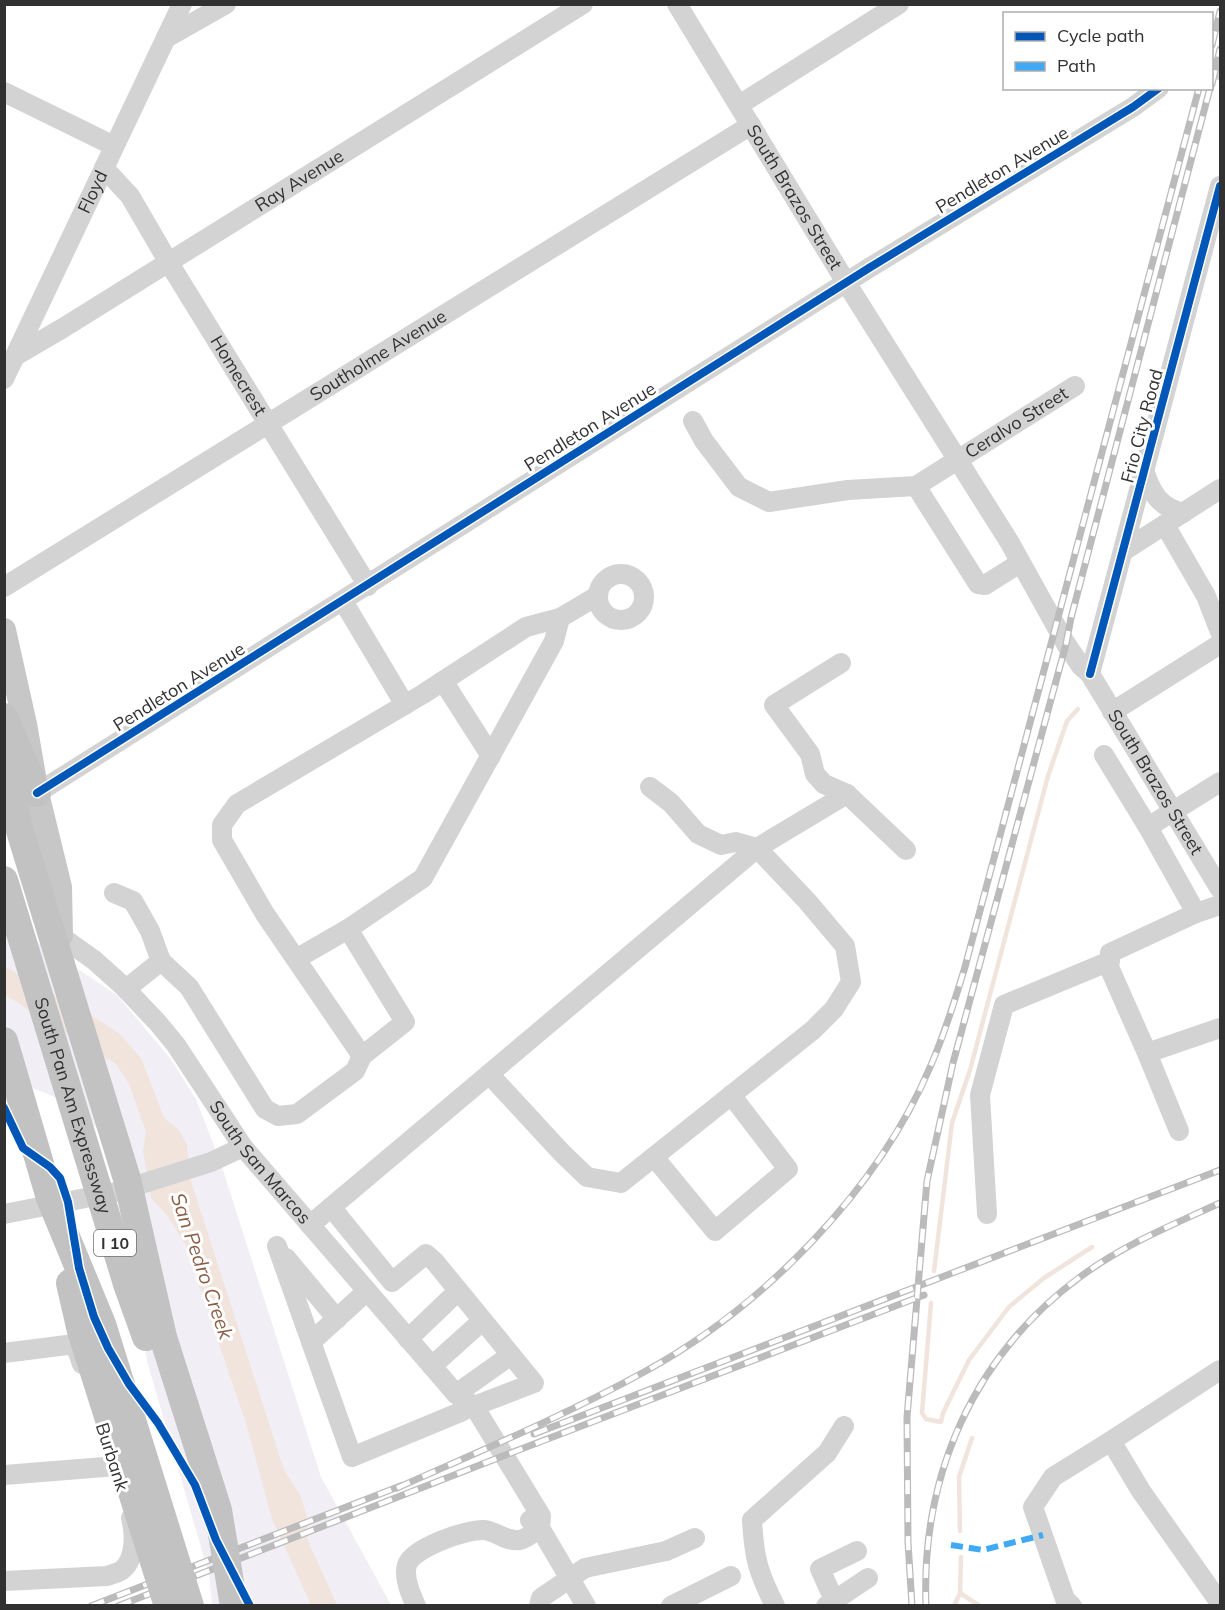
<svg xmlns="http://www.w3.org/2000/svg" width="1225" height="1610" font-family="Mulish,sans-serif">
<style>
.green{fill:#f1eef5}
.water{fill:#f0e4dd}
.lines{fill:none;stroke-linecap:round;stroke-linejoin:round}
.stream{stroke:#f0e4dd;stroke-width:4.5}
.minor{stroke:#d3d3d3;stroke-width:20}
.major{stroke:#c7c7c7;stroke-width:24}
.highway{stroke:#c2c2c2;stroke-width:28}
.rail-casing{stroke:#bbb;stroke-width:7}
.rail{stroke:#fff;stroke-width:4.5;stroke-dasharray:14;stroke-linecap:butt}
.highway-bridge{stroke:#c2c2c2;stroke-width:28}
.quiet{stroke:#3fa9f5;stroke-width:6;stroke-dasharray:12 6;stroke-linecap:butt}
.cycleway-casing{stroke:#fff;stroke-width:11}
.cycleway{stroke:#0057b8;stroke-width:8}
.labels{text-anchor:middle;stroke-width:6;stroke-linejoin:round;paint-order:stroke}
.shield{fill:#fff;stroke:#6f6f6f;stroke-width:1.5}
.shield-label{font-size:16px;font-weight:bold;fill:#313131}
.street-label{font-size:18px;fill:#313131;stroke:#fff}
.water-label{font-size:20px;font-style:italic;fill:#8b5e46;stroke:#fff}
</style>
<rect width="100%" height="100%" fill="#fff"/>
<path class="green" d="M 4,920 L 117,995 L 170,1058 L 196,1099 L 222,1167 L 321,1477 L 391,1605 L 212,1605 L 209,1575 L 147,1361 L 128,1228 L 101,1133 L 75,1105 L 5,1077 Z"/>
<path class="water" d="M 4,966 L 102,1022 L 121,1035 L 142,1060 L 164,1118 L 179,1130 L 187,1145 L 190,1178 L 284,1470 L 300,1495 L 306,1513 L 308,1541 L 337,1605 L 311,1605 L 272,1519 L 246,1423 L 198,1283 L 195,1260 L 167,1215 L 151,1198 L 143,1151 L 146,1132 L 129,1084 L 116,1064 L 5,995 Z"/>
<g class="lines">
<path class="stream" d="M 934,1271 L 952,1123 L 970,1070 L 1048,776 L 1067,721 L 1078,709
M 931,1303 L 922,1413 L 926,1419 L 941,1422 L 943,1413 L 969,1360 L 1009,1307 L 1044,1278 L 1092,1247
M 960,1531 L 959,1477 L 972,1438
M 960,1593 L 980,1606
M 954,1606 L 960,1593 L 961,1557"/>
<g class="minor">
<path id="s1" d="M 677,4 L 847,284 L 1010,543 L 1066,644 L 1081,666 L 1090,674 L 1220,889"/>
<path d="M 166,38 L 226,4"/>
<path d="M 1212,68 L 1220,70"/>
<path d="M 4,92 L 114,146"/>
<path d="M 739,105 L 899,4"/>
<path id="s2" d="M 104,168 L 130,196 L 169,263 L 368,586"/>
<path id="s3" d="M 15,356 L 63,328 L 583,4"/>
<path id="s4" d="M 4,379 L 182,4"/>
<path id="s5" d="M 693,421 L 704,441 L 739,487 L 769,502 L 848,490 L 916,486 L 1075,386"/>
<path d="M 1145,473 C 1152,494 1160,507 1183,513"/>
<path d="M 916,486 L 978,584 L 985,585 L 1020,563"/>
<path d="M 1165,525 L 1206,596 L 1220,632"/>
<path d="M 1125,550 L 1220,489"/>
<circle cx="621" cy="597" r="23"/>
<path id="s6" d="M 4,587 L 751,125"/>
<path d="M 343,601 L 405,705"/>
<path d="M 841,663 L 774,705 L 810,754 L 815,774 L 824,784 L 847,794"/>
<path d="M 1090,674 L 1220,186"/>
<path d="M 443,681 L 491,756"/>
<path d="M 1112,712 L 1220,644"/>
<path d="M 1104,755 L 1148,827 L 1220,782"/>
<path d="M 37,793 L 869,268 L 1133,107 L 1159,88"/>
<path d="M 1148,827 L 1196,913 L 1110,953 L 1109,967 L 1147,1053 L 1220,1028"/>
<path d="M 114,893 L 133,901 L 150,931 L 161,961 L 189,987 L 265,1109 L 278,1116 L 297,1114 L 355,1071 L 362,1056 L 405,1022 L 348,929 L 423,878 L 554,641 L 560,618 L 597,596"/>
<path d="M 1196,913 L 1220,905"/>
<path id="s7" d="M 49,928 L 94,960 L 123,986 L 158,1023 L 176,1045 L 243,1147 L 456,1394 L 474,1406 L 541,1516 L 540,1528"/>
<path d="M 296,959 L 348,929"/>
<path d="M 126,989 L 161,961"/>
<path d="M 1147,1053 L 1179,1131"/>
<path d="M 362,1056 L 265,914 L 222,840 L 222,825 L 237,804 L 423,694 L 526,627 L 560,618"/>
<path d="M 489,1074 L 562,1153 L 587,1177 L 621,1183 L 813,1030 L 834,1009 L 851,982 L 845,946 L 807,901 L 757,848 L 736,842 L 721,845 L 698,834 L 671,803 L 650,787"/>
<path d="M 654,1157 L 715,1231 L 788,1169 L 731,1095"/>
<path d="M 331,1207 L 392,1282 L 426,1254 L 435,1262 L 534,1383 L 474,1406"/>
<path d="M 4,1214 L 116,1192 L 211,1162 L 243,1147"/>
<path d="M 987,1214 L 980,1095 L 1004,1005 L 1110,961"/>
<path d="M 310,1225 L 757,848 L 847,794 L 906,850"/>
<path d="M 277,1246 L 352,1457 L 463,1411"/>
<path d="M 286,1258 L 337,1319"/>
<path d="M 408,1339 L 458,1291"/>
<path d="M 311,1342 L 367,1291"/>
<path d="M 4,1353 L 75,1344 L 82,1364"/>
<path d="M 432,1366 L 482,1321"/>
<path d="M 1220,1370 L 1111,1441 L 1141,1491 L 1220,1603"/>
<path d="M 456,1394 L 511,1355"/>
<path d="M 4,1475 L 117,1466"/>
<path d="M 530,1520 L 540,1528 L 586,1606"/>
<path d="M 4,1581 L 107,1576 C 112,1574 118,1573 122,1570 C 136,1559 135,1533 131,1518"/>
<path d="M 834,1600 L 820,1569 L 857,1551"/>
<path d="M 416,1606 C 411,1595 403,1577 407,1565 C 412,1548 467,1529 484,1530 C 496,1531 506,1542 520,1540 C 526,1539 534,1532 540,1528"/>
<path d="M 539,1606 L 541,1598 L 585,1568 L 666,1551 L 695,1538"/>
<path d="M 671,1606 L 731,1576"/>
<path d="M 775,1606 C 758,1572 754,1558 752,1520 L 827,1453 L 844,1426"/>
<path d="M 826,1606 L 868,1578"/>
<path d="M 1072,1606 L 1065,1599 L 1033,1507 L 1053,1477 L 1111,1441"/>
</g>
<path class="major" d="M 4,630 L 25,724 L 37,793 L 60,887 L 61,936"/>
<path class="highway" d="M 4,717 L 37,793
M 4,1041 L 50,1198"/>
<g class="rail-casing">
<path id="rail" d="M 1212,45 L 1220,11
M 1212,84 L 1220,49
M 534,1434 L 1220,1170
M 397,1488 C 480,1451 564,1416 644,1372 C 763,1307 878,1191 931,1065 C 945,1033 955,1000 965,967 L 1199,88
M 91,1606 L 403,1485
M 118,1606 L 503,1456 L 924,1295
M 912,1606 L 908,1542 L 907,1417 L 927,1181 L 953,1063 L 1066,644 L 1071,618 L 1210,88
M 926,1606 C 921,1475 974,1355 1080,1277 C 1123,1245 1172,1225 1220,1203"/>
</g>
<use href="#rail" class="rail"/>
<g class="highway-bridge">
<path d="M 4,763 L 20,831 L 127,1179 L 163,1337 L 218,1510 L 234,1606"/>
<path id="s8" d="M 4,880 L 127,1284 L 146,1337"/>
<path d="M 50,1198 L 102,1324 L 190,1606"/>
<path d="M 70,1283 L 81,1331 L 168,1606"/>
</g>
<path class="quiet" d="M 951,1545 L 983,1550 L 1043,1535"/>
<g class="cycleway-casing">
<path id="cycleway" d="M 1090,674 L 1220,186
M 37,793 L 869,268 L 1133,107 L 1159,88
M 4,1108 L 23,1148 L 50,1167 L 60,1178 L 68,1202 L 79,1268 L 94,1317 L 108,1348 L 129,1384 L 158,1423 L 195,1485 L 216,1540 L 250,1606"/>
</g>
<use href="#cycleway" class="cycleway"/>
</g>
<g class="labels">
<rect class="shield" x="94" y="1230" width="42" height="26" rx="4.5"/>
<g class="shield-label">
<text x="115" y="1249">I 10</text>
</g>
<g class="street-label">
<text transform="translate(1002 170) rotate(-31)" y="6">Pendleton Avenue</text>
<text dy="6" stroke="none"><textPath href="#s3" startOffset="334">Ray Avenue</textPath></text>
<text dy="6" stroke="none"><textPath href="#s4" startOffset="207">Floyd</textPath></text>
<text dy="6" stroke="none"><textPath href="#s1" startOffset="226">South Brazos Street</textPath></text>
<text dy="6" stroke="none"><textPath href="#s6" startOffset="440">Southolme Avenue</textPath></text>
<text dy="6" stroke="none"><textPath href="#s2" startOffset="248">Homecrest</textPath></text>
<text dy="6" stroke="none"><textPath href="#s5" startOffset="381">Ceralvo Street</textPath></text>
<text transform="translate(1142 426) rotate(-75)" y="6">Frio City Road</text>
<text transform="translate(590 427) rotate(-32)" y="6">Pendleton Avenue</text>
<text transform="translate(179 687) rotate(-32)" y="6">Pendleton Avenue</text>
<text dy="6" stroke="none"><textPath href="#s1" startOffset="914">South Brazos Street</textPath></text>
<text dy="6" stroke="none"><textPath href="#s8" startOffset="236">South Pan Am Expressway</textPath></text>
<text dy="6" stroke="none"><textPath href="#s7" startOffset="318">South San Marcos</textPath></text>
<text transform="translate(112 1457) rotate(72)" y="6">Burbank</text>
</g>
<g class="water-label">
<text transform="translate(202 1266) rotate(71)" y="7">San Pedro Creek</text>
</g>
</g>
<rect width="1225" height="1610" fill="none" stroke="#313131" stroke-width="12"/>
<rect x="1003" y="12" width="210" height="78" fill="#ffffff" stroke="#adadad" stroke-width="1.5"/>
<rect x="1015" y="32" width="30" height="9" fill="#0057b8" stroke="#adadad" stroke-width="1.5"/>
<text x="1057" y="42" font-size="18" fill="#313131">Cycle path</text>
<rect x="1015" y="62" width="30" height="9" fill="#3fa9f5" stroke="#adadad" stroke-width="1.5"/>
<text x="1057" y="72" font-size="18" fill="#313131">Path</text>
</svg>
